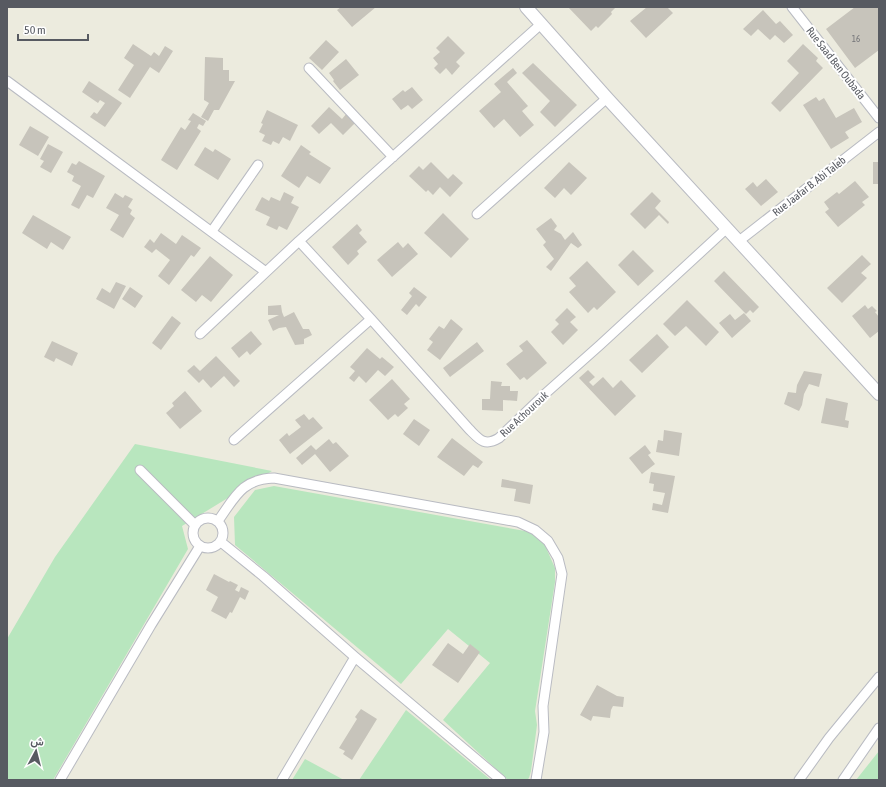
<svg xmlns="http://www.w3.org/2000/svg" width="886" height="787" font-family="'Asap Condensed',Vazirmatn,sans-serif">
<style>
.green{fill:#b8e6be}
.building{fill:#c7c4bb}
.lines{fill:none;stroke-linecap:round;stroke-linejoin:round}
.minor-casing{stroke:#b9bbc2;stroke-width:11}
.tertiary-casing{stroke:#b9bbc2;stroke-width:14}
.minor{stroke:#fff;stroke-width:9}
.tertiary{stroke:#fff;stroke-width:12}
.labels{text-anchor:middle;stroke-width:4;stroke-linejoin:round;paint-order:stroke}
.number-label{font-size:9px;fill:#737478}
.street-label{font-size:11px;fill:#575a61;stroke:#fff}
</style>
<rect width="100%" height="100%" fill="#ecebde"/>
<path class="green" d="M 135,444 L 272,471 L 182,526 L 188,549 L 53,780 L 7,780 L 7,639 L 55,557 Z
M 274,486 L 531,532 L 544,543 L 555,568 L 555,582 L 535,711 L 537,725 L 531,771 L 529,778 L 527,780 L 508,780 L 443,720 L 490,663 L 448,629 L 401,684 L 235,545 L 234,517 L 255,490 Z
M 406,710 L 491,780 L 359,780 Z
M 879,751 L 879,780 L 856,780 Z
M 305,759 L 344,780 L 292,780 Z"/>
<path class="building" d="M 341,7 L 376,7 L 352,27 L 337,10 Z
M 568,7 L 616,7 L 611,12 L 612,14 L 598,28 L 596,26 L 591,31 Z
M 647,7 L 667,7 L 673,13 L 646,38 L 630,21 Z
M 855,7 L 879,7 L 879,50 L 855,68 L 826,29 Z
M 763,10 L 776,24 L 780,21 L 793,35 L 784,43 L 775,35 L 770,40 L 758,29 L 751,36 L 743,29 Z
M 448,36 L 465,53 L 456,62 L 460,66 L 452,75 L 446,68 L 440,74 L 434,68 L 438,64 L 433,58 L 440,52 L 436,48 Z
M 326,40 L 339,52 L 322,70 L 309,58 Z
M 133,44 L 151,56 L 154,52 L 159,56 L 165,46 L 173,51 L 159,73 L 150,67 L 130,98 L 118,90 L 134,65 L 124,58 Z
M 803,44 L 818,58 L 816,61 L 823,68 L 780,112 L 771,103 L 799,73 L 787,61 Z
M 205,57 L 223,58 L 223,70 L 229,70 L 229,81 L 235,81 L 219,110 L 214,110 L 208,121 L 201,117 L 209,103 L 204,100 Z
M 346,59 L 359,75 L 340,90 L 333,81 L 334,80 L 329,73 Z
M 533,63 L 577,105 L 555,127 L 540,112 L 550,101 L 522,73 Z
M 513,68 L 517,73 L 507,82 L 528,106 L 522,111 L 534,125 L 520,137 L 504,119 L 494,128 L 479,111 L 501,92 L 494,84 Z
M 89,81 L 122,103 L 105,127 L 90,117 L 94,112 L 97,114 L 105,103 L 100,100 L 98,103 L 82,92 Z
M 412,87 L 423,100 L 412,109 L 408,105 L 401,110 L 392,99 L 403,90 L 405,92 Z
M 816,97 L 819,101 L 824,98 L 836,118 L 854,108 L 862,122 L 845,132 L 849,138 L 831,149 L 803,105 Z
M 329,107 L 342,119 L 347,113 L 356,122 L 343,135 L 331,123 L 319,134 L 311,126 Z
M 267,110 L 298,125 L 290,141 L 283,137 L 279,144 L 273,141 L 271,145 L 262,141 L 265,135 L 259,132 L 263,124 L 261,123 Z
M 193,113 L 206,121 L 203,126 L 199,124 L 197,128 L 201,131 L 177,170 L 161,160 L 181,127 L 185,130 L 191,121 L 188,120 Z
M 30,126 L 49,137 L 38,156 L 19,145 Z
M 48,144 L 63,152 L 51,173 L 40,167 L 44,161 L 40,159 Z
M 301,145 L 311,152 L 309,154 L 331,168 L 320,184 L 307,176 L 299,188 L 281,176 Z
M 205,147 L 213,152 L 215,149 L 231,159 L 218,180 L 194,165 Z
M 79,161 L 105,176 L 93,198 L 87,195 L 79,209 L 71,205 L 81,186 L 72,181 L 74,176 L 67,172 L 72,163 L 76,165 Z
M 431,162 L 448,179 L 453,174 L 463,183 L 450,197 L 440,187 L 433,195 L 428,190 L 426,192 L 409,176 L 419,166 L 423,170 Z
M 569,162 L 587,178 L 571,195 L 564,188 L 555,198 L 544,188 Z
M 873,162 L 879,162 L 879,184 L 873,184 Z
M 766,179 L 778,192 L 761,206 L 745,189 L 753,182 L 757,187 Z
M 855,181 L 869,197 L 862,202 L 865,205 L 838,227 L 825,212 L 829,209 L 824,202 L 837,192 L 839,194 Z
M 284,192 L 294,197 L 291,203 L 299,207 L 287,230 L 279,226 L 277,230 L 266,225 L 270,217 L 255,210 L 262,197 L 269,201 L 271,197 L 280,201 Z
M 652,192 L 661,201 L 655,208 L 669,222 L 668,224 L 659,215 L 645,229 L 630,214 Z
M 115,193 L 123,198 L 125,195 L 133,199 L 128,207 L 132,210 L 130,214 L 135,218 L 123,238 L 110,230 L 119,215 L 106,208 Z
M 443,213 L 469,239 L 451,258 L 424,233 Z
M 33,215 L 71,237 L 63,250 L 51,242 L 47,249 L 22,233 Z
M 551,218 L 557,226 L 554,230 L 561,234 L 565,240 L 573,232 L 582,245 L 578,248 L 571,243 L 551,271 L 546,267 L 554,259 L 543,245 L 546,242 L 536,229 Z
M 357,224 L 362,230 L 359,233 L 367,242 L 357,251 L 359,254 L 348,265 L 332,247 Z
M 161,233 L 176,244 L 182,235 L 201,248 L 194,257 L 191,255 L 169,285 L 158,276 L 170,260 L 156,249 L 152,253 L 144,247 L 150,239 L 154,243 Z
M 398,242 L 403,248 L 408,243 L 418,254 L 392,277 L 377,260 Z
M 633,250 L 654,271 L 638,286 L 618,265 Z
M 862,255 L 871,264 L 861,273 L 867,278 L 842,303 L 827,288 Z
M 210,256 L 233,275 L 211,302 L 202,295 L 196,302 L 181,290 Z
M 587,261 L 616,292 L 597,310 L 594,307 L 588,313 L 569,292 L 576,286 L 569,278 Z
M 724,271 L 759,307 L 753,313 L 750,310 L 746,314 L 714,281 Z
M 116,282 L 126,286 L 114,309 L 96,299 L 102,288 L 110,293 Z
M 130,287 L 143,296 L 135,308 L 122,299 Z
M 414,287 L 427,297 L 419,307 L 416,304 L 407,315 L 401,310 L 412,296 L 409,293 Z
M 687,300 L 719,332 L 706,346 L 686,326 L 675,336 L 663,324 Z
M 281,305 L 282,312 L 284,317 L 294,312 L 303,329 L 309,329 L 312,335 L 304,339 L 304,344 L 295,345 L 286,327 L 279,328 L 273,331 L 268,320 L 279,315 L 268,315 L 268,306 Z
M 865,305 L 868,309 L 872,306 L 877,311 L 875,312 L 879,317 L 879,331 L 870,338 L 852,316 Z
M 567,308 L 576,317 L 570,322 L 578,330 L 563,345 L 551,332 L 559,324 L 555,320 Z
M 744,313 L 751,321 L 732,338 L 719,323 L 730,314 L 735,320 Z
M 172,316 L 181,323 L 161,350 L 152,343 Z
M 451,319 L 463,329 L 440,360 L 427,350 L 433,342 L 429,339 L 439,326 L 444,329 Z
M 251,331 L 262,344 L 250,355 L 247,351 L 239,358 L 231,348 Z
M 657,334 L 669,347 L 642,373 L 629,360 Z
M 527,340 L 547,363 L 527,380 L 524,377 L 520,380 L 506,364 L 523,351 L 519,346 Z
M 52,341 L 78,353 L 72,366 L 56,358 L 54,362 L 44,357 Z
M 477,342 L 484,351 L 450,377 L 443,368 Z
M 367,348 L 380,359 L 382,357 L 394,367 L 385,376 L 378,370 L 366,383 L 359,376 L 354,382 L 349,378 L 355,371 L 350,367 Z
M 216,356 L 240,381 L 234,387 L 224,376 L 211,388 L 203,379 L 199,383 L 187,371 L 194,365 L 200,371 Z
M 588,370 L 595,377 L 589,382 L 593,386 L 603,377 L 613,388 L 621,380 L 636,396 L 615,416 L 579,378 Z
M 804,371 L 822,374 L 819,387 L 809,384 L 804,394 L 802,405 L 799,411 L 784,404 L 788,392 L 796,393 L 797,385 Z
M 392,379 L 410,399 L 404,404 L 408,408 L 398,417 L 395,414 L 388,420 L 369,400 Z
M 491,381 L 502,382 L 501,386 L 510,386 L 510,391 L 518,391 L 517,401 L 503,400 L 503,411 L 482,410 L 482,399 L 490,399 Z
M 185,391 L 202,411 L 180,429 L 166,413 L 174,406 L 172,403 Z
M 826,398 L 848,403 L 845,420 L 849,421 L 848,428 L 821,423 Z
M 304,414 L 309,420 L 313,417 L 323,428 L 290,454 L 279,440 L 287,433 L 289,436 L 301,427 L 295,420 Z
M 414,419 L 430,430 L 419,446 L 403,434 Z
M 664,430 L 682,433 L 679,456 L 656,452 L 658,440 L 663,441 Z
M 452,438 L 483,462 L 478,468 L 473,465 L 464,476 L 437,457 Z
M 329,439 L 333,444 L 336,442 L 349,456 L 330,472 L 315,454 L 302,465 L 296,458 L 311,445 L 316,450 Z
M 645,445 L 651,453 L 648,455 L 655,464 L 642,474 L 629,458 Z
M 651,472 L 675,476 L 668,513 L 652,510 L 653,503 L 662,505 L 665,493 L 653,491 L 654,484 L 649,483 Z
M 502,479 L 533,485 L 530,504 L 514,501 L 516,489 L 501,487 Z
M 214,574 L 229,582 L 230,581 L 238,585 L 235,590 L 239,592 L 241,587 L 249,591 L 245,600 L 240,597 L 232,613 L 230,612 L 226,619 L 211,611 L 218,597 L 206,590 Z
M 448,643 L 463,654 L 470,644 L 480,652 L 458,683 L 432,665 Z
M 597,685 L 617,696 L 624,697 L 623,707 L 613,706 L 611,710 L 610,718 L 593,716 L 591,721 L 580,715 Z
M 361,709 L 377,719 L 352,760 L 343,754 L 345,751 L 339,748 L 357,719 L 355,717 Z"/>
<g class="lines">
<g class="minor-casing">
<path id="minor" d="M 792,7 L 879,118
M 309,68 L 393,157
M 7,81 L 266,272
M 477,214 L 607,98
M 212,231 L 258,165
M 299,241 L 371,319 L 469,429 C 479,439 484,447 499,438 L 546,393 L 600,345 L 727,228
M 739,241 L 879,132
M 200,334 L 299,241 L 541,24
M 234,440 L 371,319
M 140,470 L 195,525
M193 533a15 15 0 1 1 30 0a15 15 0 1 1-30 0Z
M 218,521 C 235,497 242,479 274,478 L 518,522 L 535,530 L 548,541 L 558,558 L 562,574 L 543,706 L 544,732 L 536,780
M 221,542 L 263,576 L 355,657 L 501,780
M 60,780 L 151,625 L 200,546
M 282,780 L 355,657
M 799,780 L 829,738 L 879,677
M 843,780 L 879,728"/>
</g>
<g class="tertiary-casing">
<path id="tertiary" d="M 526,7 L 607,98 L 879,394"/>
</g>
<use href="#minor" class="minor"/>
<use href="#tertiary" class="tertiary"/>
</g>
<g class="labels">
<g class="number-label">
<text x="856" y="42">16</text>
</g>
<g class="street-label">
<text transform="translate(836 63) rotate(52)" y="4">Rue Saad Ben Oubada</text>
<text transform="translate(809 186) rotate(-38)" y="4">Rue Jaafar B. Abi Taleb</text>
<text transform="translate(524 414) rotate(-43)" y="4">Rue Achourouk</text>
</g>
</g>
<rect width="886" height="787" fill="none" stroke="#575a61" stroke-width="16"/>
<g transform="translate(36 751) rotate(7)" stroke="#ffffff" stroke-width="3" paint-order="stroke">
<path d="M0-3L7 15L0 10L-7 15Z" fill="#575a61"/>
<text y="-6" font-size="11" font-weight="bold" text-anchor="middle" fill="#575a61">ش</text>
</g>
<path d="M18 34v6h70v-6" fill="none" stroke="#575a61" stroke-width="2"/>
<text x="24" y="34" font-size="12" fill="#575a61" stroke="#ffffff" stroke-width="3" paint-order="stroke">50 m</text>
</svg>
